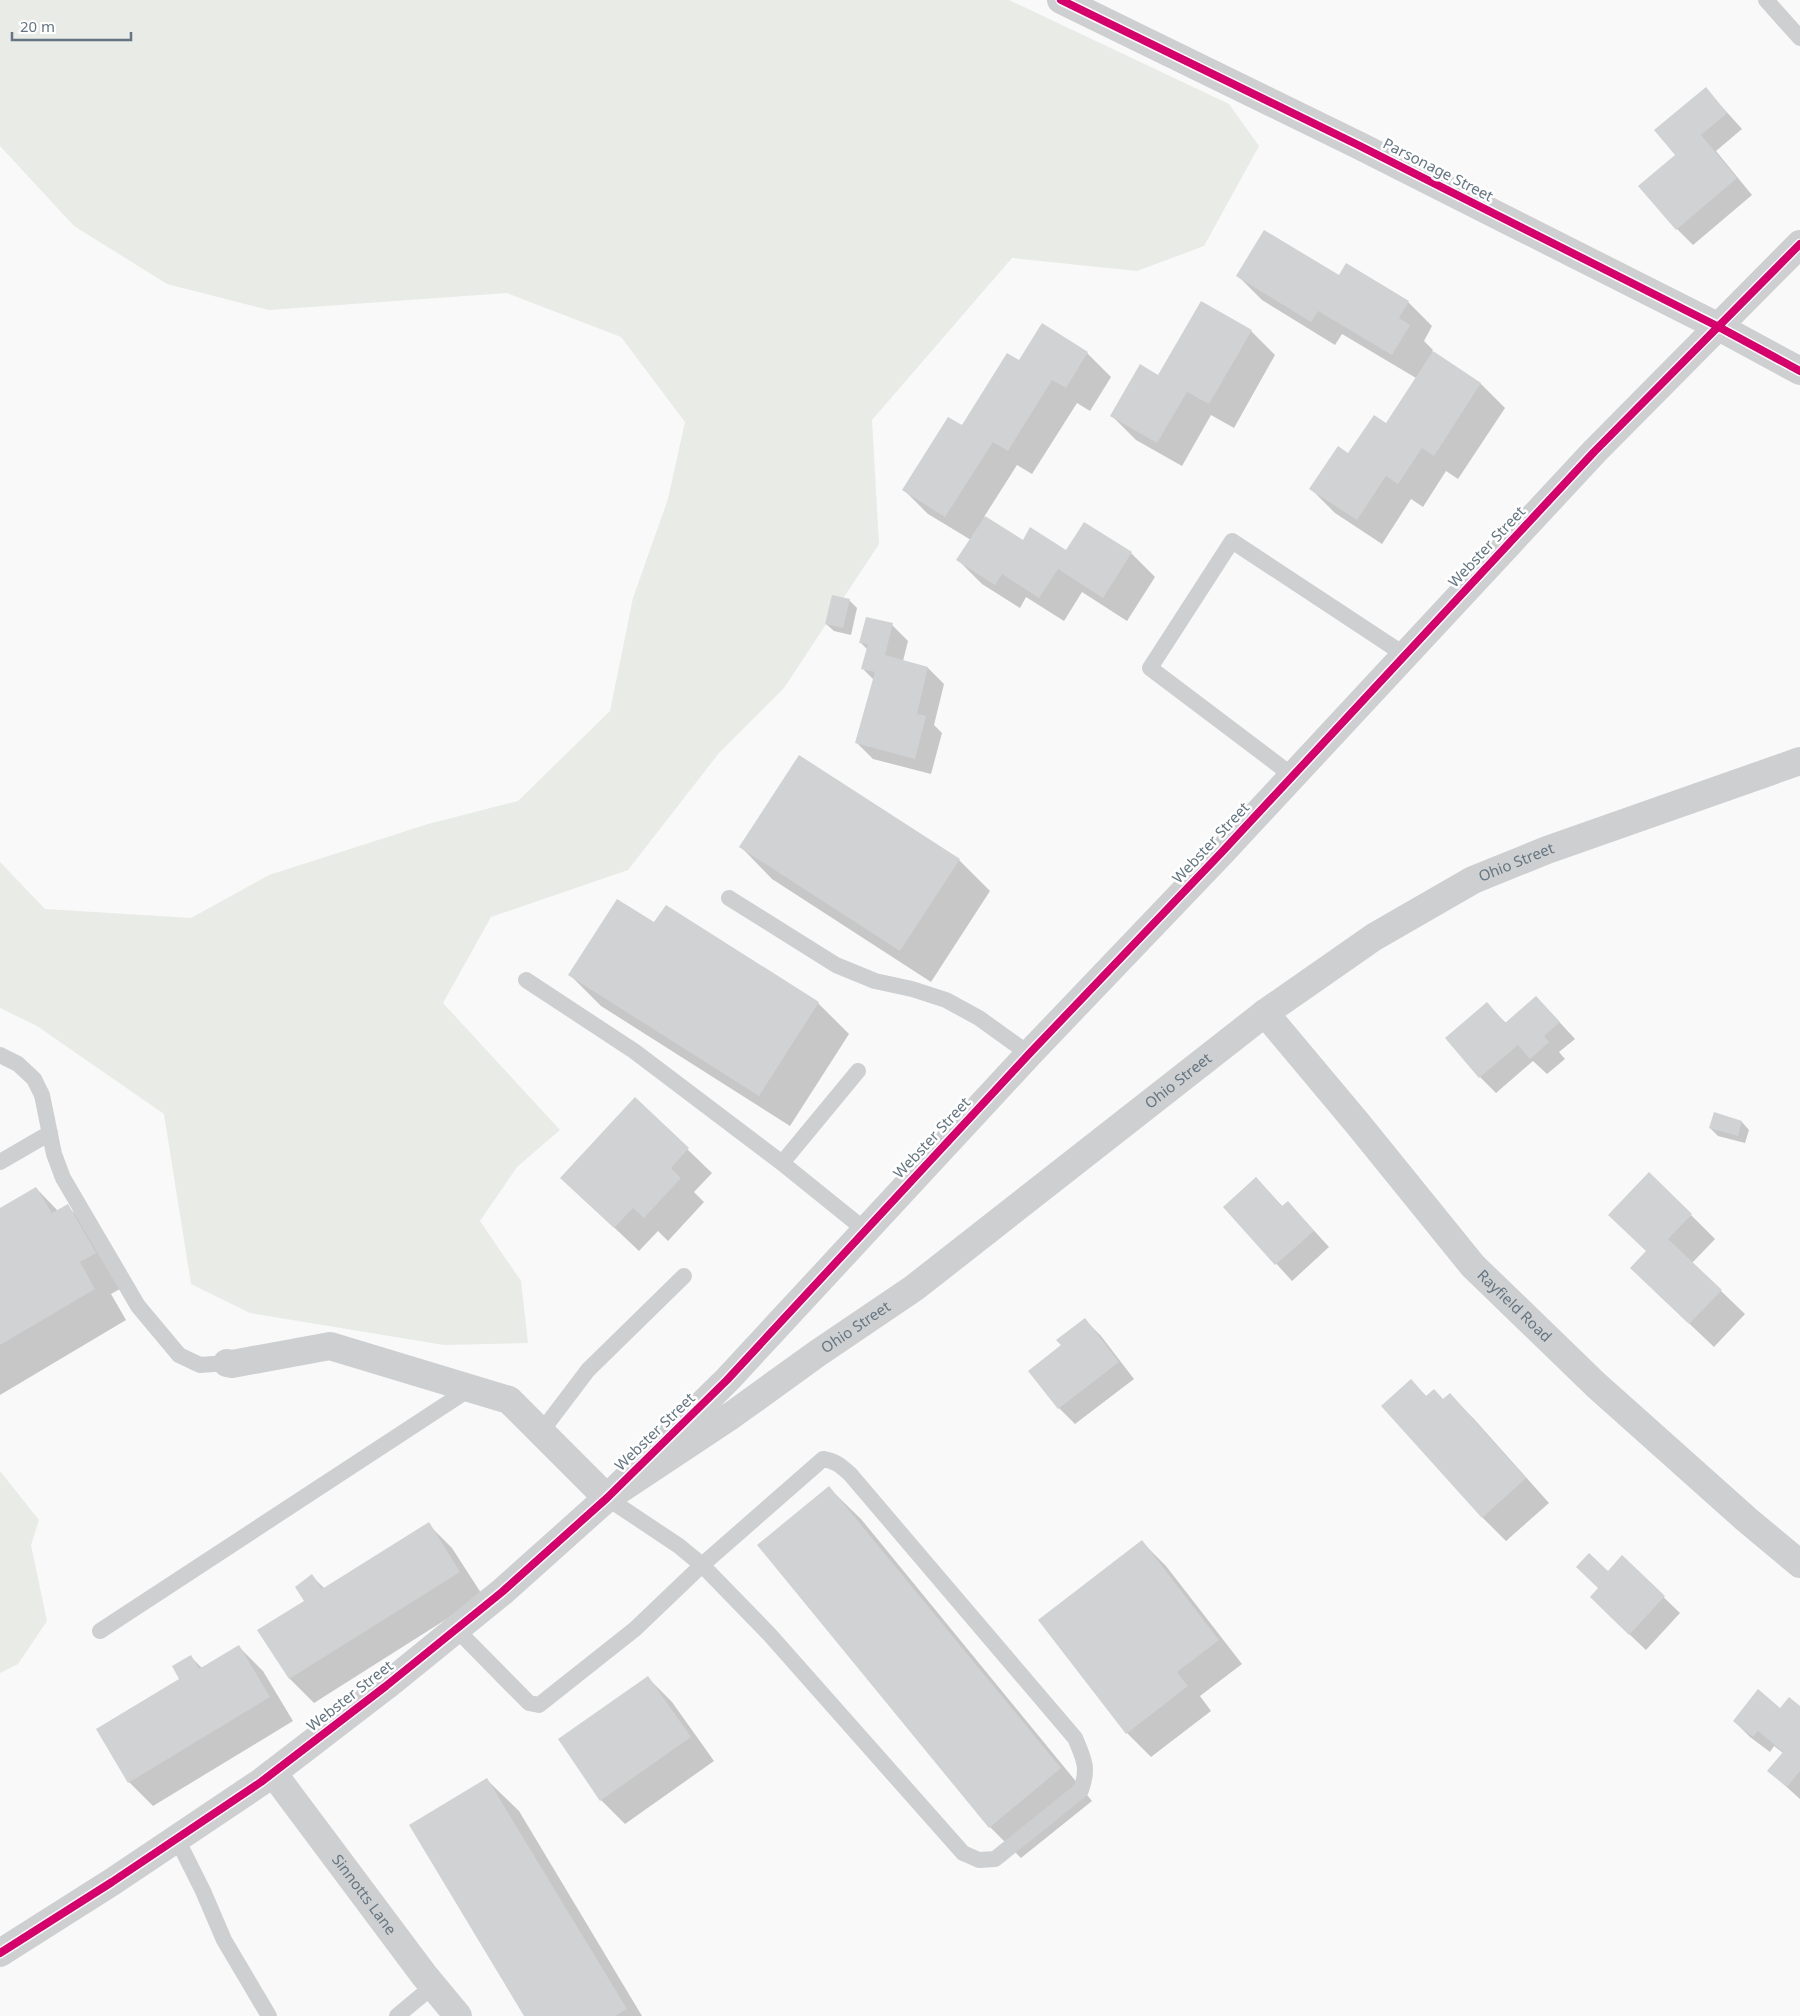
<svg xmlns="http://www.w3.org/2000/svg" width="1800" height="2016" font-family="'Noto Sans',sans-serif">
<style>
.green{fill:#e8ebe6}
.shadow{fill:#0003}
.building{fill:#d0d2d3}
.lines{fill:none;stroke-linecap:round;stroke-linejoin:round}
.service{stroke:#cecfd0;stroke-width:16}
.minor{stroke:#cecfd0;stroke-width:28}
.tertiary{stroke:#cecfd0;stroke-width:28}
.cycleway-casing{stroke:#fff;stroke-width:11}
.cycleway{stroke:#d6006c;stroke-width:8}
.labels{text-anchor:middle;stroke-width:5;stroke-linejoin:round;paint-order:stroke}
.street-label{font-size:15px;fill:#657683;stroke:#fff}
</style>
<rect width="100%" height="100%" fill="#f9f9f9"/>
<path class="green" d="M 0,0 L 1009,0 L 1229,104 L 1259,146 L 1204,246 L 1137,271 L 1012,258 L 872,420 L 879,544 L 784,688 L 719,753 L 628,870 L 491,917 L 443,1003 L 560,1130 L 517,1167 L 480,1221 L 521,1281 L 528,1343 L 444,1345 L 250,1313 L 191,1284 L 164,1114 L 37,1026 L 0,1008 L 0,862 L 45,909 L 191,918 L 269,875 L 428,824 L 518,801 L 610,711 L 633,598 L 668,499 L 685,422 L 621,337 L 507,293 L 269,310 L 167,284 L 74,226 L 0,146 Z
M 0,1471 L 39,1520 L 31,1545 L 47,1621 L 18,1664 L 0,1673 Z"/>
<path class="shadow" d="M 1706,89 L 1742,129 L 1716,151 L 1752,195 L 1693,245 L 1677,229 L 1677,155 Z
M 1347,265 L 1408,302 L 1432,326 L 1424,341 L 1433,350 L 1432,352 L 1481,384 L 1505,408 L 1458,479 L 1446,471 L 1423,507 L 1411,499 L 1382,544 L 1335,513 L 1311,489 L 1349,455 L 1386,425 L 1416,378 L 1342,334 L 1335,345 L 1262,300 L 1238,276 L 1339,276 Z
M 1251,331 L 1275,355 L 1234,428 L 1211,415 L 1182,466 L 1136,440 L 1112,416 L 1158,377 Z
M 1087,353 L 1111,377 L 1090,411 L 1077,403 L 1032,474 L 1017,465 L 984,517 L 1023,541 L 1067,551 L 1131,553 L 1155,577 L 1127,621 L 1082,592 L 1064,621 L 1026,597 L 1020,608 L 982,584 L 958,560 L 971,540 L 928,514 L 904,490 L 1020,362 Z
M 849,600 L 857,608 L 851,635 L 834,631 L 826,624 Z
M 892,625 L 908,641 L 903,661 L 928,668 L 944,684 L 934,725 L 942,733 L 931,774 L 873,759 L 857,743 L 874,680 L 863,669 L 868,650 L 861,643 Z
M 741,847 L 959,860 L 990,891 L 931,982 L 772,879 Z
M 570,975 L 818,1003 L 849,1034 L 790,1126 L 601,1006 Z
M 1487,1004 L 1506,1023 L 1552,1014 L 1575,1039 L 1559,1052 L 1565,1059 L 1547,1074 L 1533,1061 L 1496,1093 L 1480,1077 Z
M 635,1099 L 712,1173 L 694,1192 L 704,1202 L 668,1241 L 658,1231 L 639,1251 L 562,1178 Z
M 1742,1122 L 1749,1130 L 1745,1143 L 1718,1136 L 1710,1128 Z
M 1256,1179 L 1283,1207 L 1288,1202 L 1329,1247 L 1292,1281 L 1225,1207 Z
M 36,1188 L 58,1211 L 67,1206 L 99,1237 L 127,1285 L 111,1294 L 126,1320 L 0,1395 L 0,1209 Z
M 1691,1215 L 1715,1239 L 1692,1263 L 1745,1314 L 1714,1347 L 1656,1292 L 1647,1252 Z
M 1085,1320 L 1101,1336 L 1134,1379 L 1075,1424 L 1059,1408 L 1030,1371 L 1063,1346 Z
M 1411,1381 L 1427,1397 L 1444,1401 L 1450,1395 L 1474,1419 L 1549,1503 L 1506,1541 L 1482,1517 Z
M 829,1488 L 861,1519 L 1092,1801 L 1021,1858 L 990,1827 Z
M 428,1524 L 452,1548 L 483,1596 L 314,1703 L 290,1679 L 259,1631 L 306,1601 L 312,1576 L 325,1589 Z
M 1142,1542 L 1166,1566 L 1242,1664 L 1200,1696 L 1211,1711 L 1151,1757 L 1127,1733 Z
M 1622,1557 L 1680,1613 L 1646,1650 L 1607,1613 L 1599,1589 L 1608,1573 Z
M 239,1647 L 263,1671 L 293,1721 L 153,1806 L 129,1782 L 191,1657 L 202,1668 Z
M 648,1678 L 672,1702 L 714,1761 L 625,1824 L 601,1800 Z
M 1800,1708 L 1800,1799 L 1769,1771 L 1783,1753 L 1774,1746 L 1770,1752 L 1750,1737 L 1734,1721 L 1781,1710 Z
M 487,1780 L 519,1811 L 642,2016 L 526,2016 Z"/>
<path class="building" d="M 1706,87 L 1727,113 L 1701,135 L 1737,178 L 1676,230 L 1638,186 L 1675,155 L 1654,130 Z
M 1264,230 L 1339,275 L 1346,263 L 1409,301 L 1399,318 L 1410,325 L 1392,355 L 1318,311 L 1311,322 L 1236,276 Z
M 1201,301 L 1252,330 L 1209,404 L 1187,392 L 1157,443 L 1110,416 L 1140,364 L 1158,375 Z
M 1042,323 L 1088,352 L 1066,388 L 1052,380 L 1008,451 L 993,442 L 945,517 L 902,490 L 948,417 L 962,425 L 1007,353 L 1019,360 Z
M 1433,351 L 1481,383 L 1434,456 L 1422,448 L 1398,484 L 1386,476 L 1357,520 L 1309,489 L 1338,446 L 1348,453 L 1374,415 L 1386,423 Z
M 985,516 L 1023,540 L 1030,527 L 1066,550 L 1084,522 L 1132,552 L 1103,598 L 1058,569 L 1039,598 L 1002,574 L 995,585 L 956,560 Z
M 832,595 L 850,599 L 843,628 L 825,624 Z
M 866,617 L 893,623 L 885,655 L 928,667 L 917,714 L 926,716 L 915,759 L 855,743 L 875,672 L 861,669 L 868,644 L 859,643 Z
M 799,755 L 960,859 L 900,951 L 739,847 Z
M 617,899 L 654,922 L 666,905 L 819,1002 L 759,1096 L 568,975 Z
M 1536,996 L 1560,1022 L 1544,1036 L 1549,1042 L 1530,1059 L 1518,1045 L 1479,1078 L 1445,1038 L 1487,1002 L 1505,1023 Z
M 635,1097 L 689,1148 L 671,1168 L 681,1178 L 644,1218 L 633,1208 L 614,1228 L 560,1178 Z
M 1714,1112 L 1742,1121 L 1738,1136 L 1709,1128 Z
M 1649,1172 L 1692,1214 L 1668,1239 L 1722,1290 L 1689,1324 L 1630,1268 L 1646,1251 L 1608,1215 Z
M 1256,1177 L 1282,1206 L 1288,1201 L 1314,1231 L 1275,1265 L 1223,1207 Z
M 36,1187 L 52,1213 L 68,1204 L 96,1253 L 80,1262 L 95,1289 L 0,1345 L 0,1208 Z
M 1085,1318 L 1119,1362 L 1058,1409 L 1028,1371 L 1061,1345 L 1056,1340 Z
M 1411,1379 L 1426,1396 L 1434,1389 L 1443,1399 L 1450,1393 L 1526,1478 L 1482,1518 L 1381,1406 Z
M 829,1486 L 1061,1768 L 989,1828 L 757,1545 Z
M 429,1522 L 460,1572 L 289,1679 L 257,1630 L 304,1601 L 295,1587 L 312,1574 L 322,1589 Z
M 1142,1540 L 1219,1640 L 1177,1672 L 1188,1686 L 1126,1734 L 1038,1620 Z
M 1589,1553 L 1608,1571 L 1622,1555 L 1665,1596 L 1629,1635 L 1590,1597 L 1598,1588 L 1576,1567 Z
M 239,1645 L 270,1697 L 128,1783 L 96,1729 L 179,1679 L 172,1666 L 191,1655 L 199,1669 Z
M 648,1676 L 691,1737 L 600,1801 L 558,1739 Z
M 1758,1689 L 1780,1708 L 1789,1697 L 1800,1706 L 1800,1771 L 1787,1787 L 1767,1771 L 1783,1752 L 1758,1731 L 1753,1737 L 1733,1721 Z
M 487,1778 L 627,2009 L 615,2016 L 524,2016 L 409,1825 Z"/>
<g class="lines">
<path class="service" d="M 1766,0 L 1800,38
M 1293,776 L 1150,668 L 1232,541 L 1405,655
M 729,898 L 836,965 L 875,981 L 912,989 L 946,1000 L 979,1018 L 1029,1054
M 526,980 L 634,1051 L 782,1163 L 865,1230
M 0,1055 L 18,1064 L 34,1079 L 42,1095 L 54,1154 L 63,1178 L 138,1306 L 179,1355 L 200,1365 L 227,1363
M 0,1162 L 50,1133
M 782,1163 L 858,1071
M 541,1432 L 588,1370 L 684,1276
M 456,1629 L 529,1703 L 539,1705 L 635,1629 L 702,1565 L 823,1459 C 836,1461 841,1466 850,1474 L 1075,1738 C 1084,1759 1089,1768 1081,1790 L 995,1859 L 979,1860 L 963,1853 L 770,1635 L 702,1565 L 679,1546 L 607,1498
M 100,1631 L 471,1388
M 177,1839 L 203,1891 L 224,1940 L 269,2016
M 397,2016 L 433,1986"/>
<g class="minor">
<path d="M 1061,0 L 1358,145 L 1717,326 L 1800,371"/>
<path id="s1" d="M 1265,1013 L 1358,1124 L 1473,1266 L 1596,1385 L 1746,1519 L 1800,1564"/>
<path id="s2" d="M 227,1363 L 232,1364 L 330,1346 L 509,1400 L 607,1498 L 732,1415 L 818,1353 L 914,1288 L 1265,1013 L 1374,937 L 1473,880 L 1547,850 L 1800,761"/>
<path id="s3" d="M 273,1773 L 424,1975 L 458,2016"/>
</g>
<path class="tertiary" d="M 0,1953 L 112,1882 L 261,1782 L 386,1686 L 502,1592 L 607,1498 L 727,1380 L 1029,1054 L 1222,852 L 1594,452 L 1800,244"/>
<g class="cycleway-casing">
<path id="cycleway" d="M 1061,0 L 1358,145 L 1717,326 L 1800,371
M 0,1953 L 112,1882 L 261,1782 L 386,1686 L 502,1592 L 607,1498 L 727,1380 L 1029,1054 L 1222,852 L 1594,452 L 1800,244"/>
</g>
<use href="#cycleway" class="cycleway"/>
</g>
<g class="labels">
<g class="street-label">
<text transform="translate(1438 170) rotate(27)" y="5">Parsonage Street</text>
<text transform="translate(1487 547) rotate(-47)" y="5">Webster Street</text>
<text transform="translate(1211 843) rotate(-47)" y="5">Webster Street</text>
<text dy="5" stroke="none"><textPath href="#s2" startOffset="1542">Ohio Street</textPath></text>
<text dy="5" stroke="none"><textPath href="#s2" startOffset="1138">Ohio Street</textPath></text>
<text transform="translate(932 1138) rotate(-47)" y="5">Webster Street</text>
<text dy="5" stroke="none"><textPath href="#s1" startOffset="385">Rayfield Road</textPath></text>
<text dy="5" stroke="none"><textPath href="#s2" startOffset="732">Ohio Street</textPath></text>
<text transform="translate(655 1432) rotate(-44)" y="5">Webster Street</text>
<text transform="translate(350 1696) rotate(-38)" y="5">Webster Street</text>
<text dy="5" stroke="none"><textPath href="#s3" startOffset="152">Sinnotts Lane</textPath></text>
</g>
</g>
<path d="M12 32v8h119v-8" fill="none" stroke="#657683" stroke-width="2.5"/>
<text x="20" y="32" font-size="15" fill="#657683" stroke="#ffffff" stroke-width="4" paint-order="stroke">20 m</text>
</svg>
